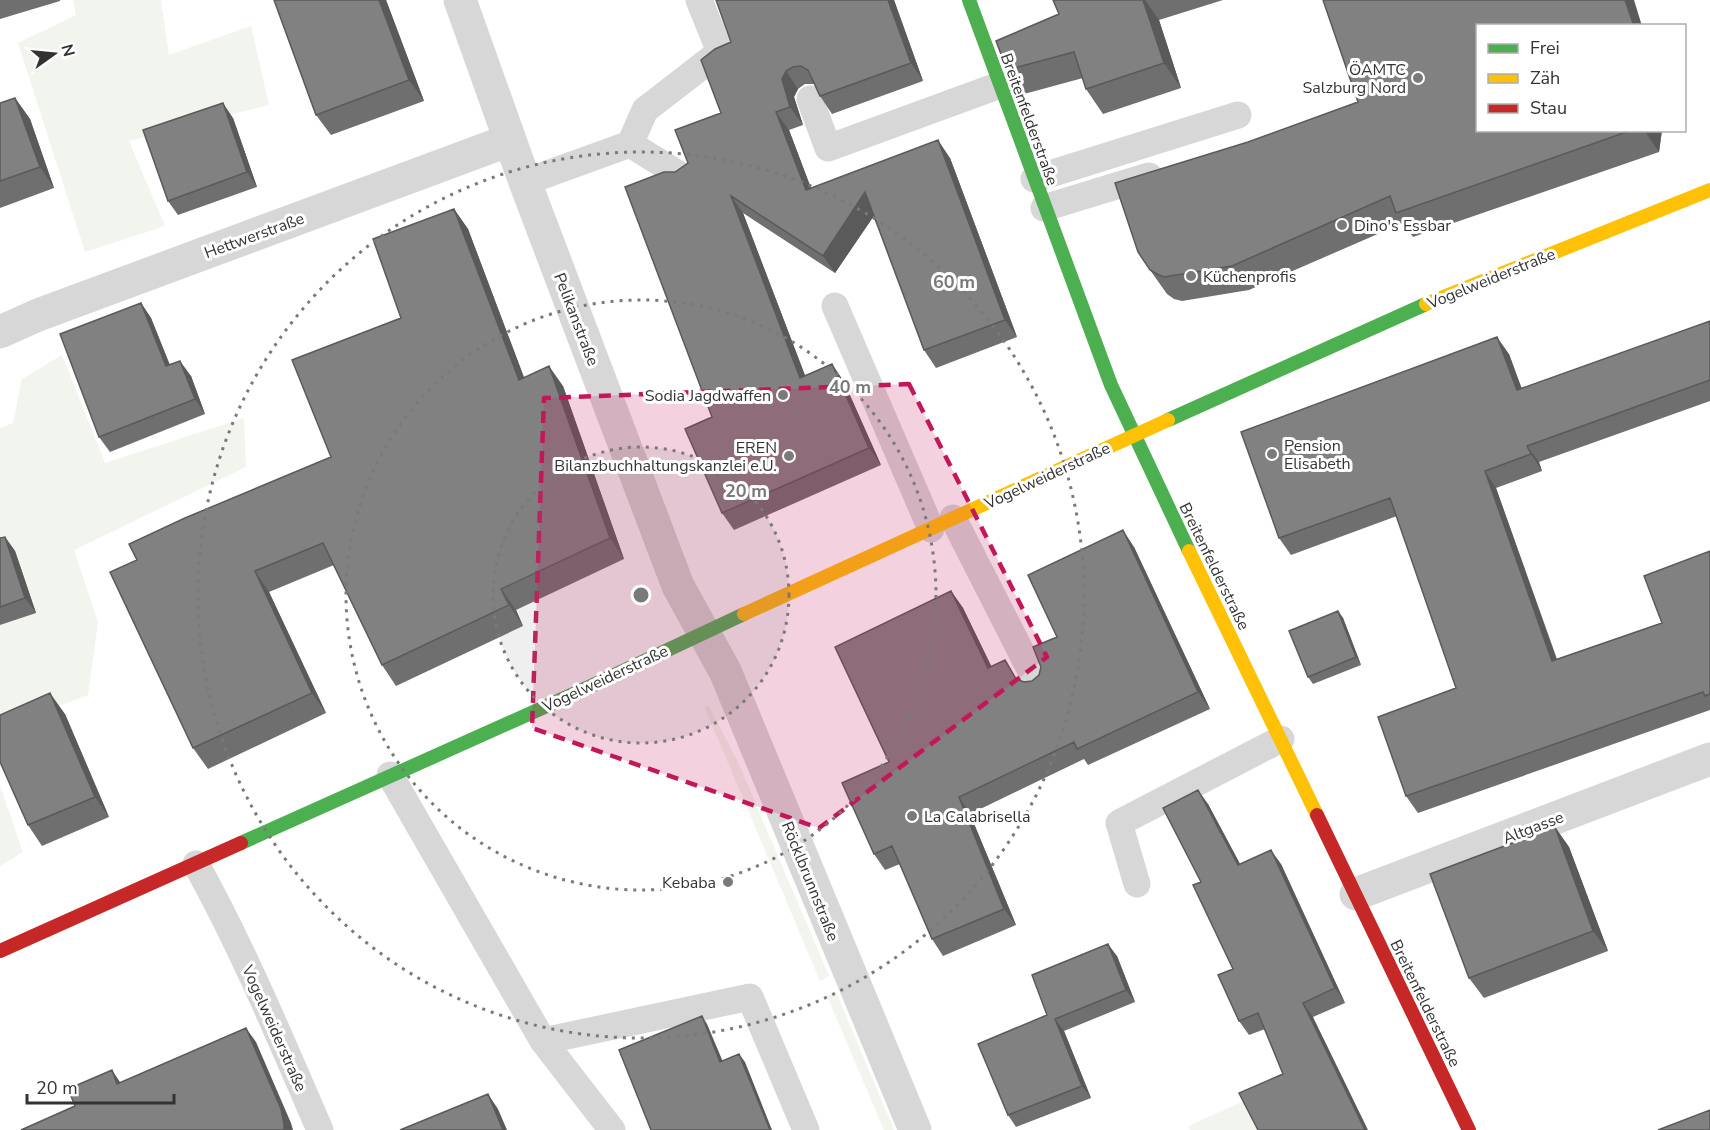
<svg xmlns="http://www.w3.org/2000/svg" width="1710" height="1130" font-family="'Nunito Sans',sans-serif">
<style>
.green{fill:#f1f5ed}
.lines{fill:none;stroke-linecap:round;stroke-linejoin:round}
.lane{stroke:#d7d7d7;stroke-width:27}
.street{stroke:#d7d7d7;stroke-width:33}
.fast{stroke:#4caf50;stroke-width:14}
.slow{stroke:#ffc107;stroke-width:14}
.jam{stroke:#c62828;stroke-width:14}
.wall{fill:#6f6f6f}
.shaded-wall{fill:#5a5a5a}
.building{fill:#818181;stroke:#5a5a5a;stroke-width:1.5}
.marked{fill:#c2185b;fill-opacity:0.2;stroke:#c2185b;stroke-width:4.5;stroke-dasharray:12 8;stroke-linejoin:round}
.ring{fill:none;stroke:#7a7a7a;stroke-width:3;stroke-dasharray:3 6}
.poi-dot{fill:#7a7a7a;stroke:#fff;stroke-width:2}
.labels{text-anchor:middle;stroke-width:6;stroke-linejoin:round;paint-order:stroke}
.poi-label{font-size:16px;fill:#333;stroke:#fff;text-anchor:end}
.street-label{font-size:16px;fill:#333;stroke:#fff}
.centre{fill:#7a7a7a;stroke:#fff;stroke-width:3}
.ring-label{font-size:18px;text-anchor:middle;font-weight:bold;fill:#7a7a7a;stroke:#fff;stroke-width:6;stroke-linejoin:round;paint-order:stroke}
</style>
<rect width="100%" height="100%" fill="#fff"/>
<path class="green" d="M 73,0 L 161,0 L 169,55 L 251,26 L 269,105 L 129,141 L 165,226 L 85,252 L 18,43 L 76,15 Z
M 62,355 L 105,463 L 244,418 L 246,467 L 74,550 L 98,622 L 88,695 L 0,728 L 0,428 L 13,423 L 22,379 Z
M 708,705 L 738,762 L 829,976 L 820,981 L 705,708 Z
M 0,786 L 23,852 L 0,866 Z
M 836,992 L 894,1130 L 884,1130 L 827,996 Z
M 1246,1100 L 1261,1130 L 1190,1130 L 1188,1126 Z"/>
<g class="lines">
<path class="lane" d="M 810,99 L 828,148 L 1000,85
M 630,144 L 680,175
M 1034,179 L 1238,115
M 525,182 L 630,144 L 645,110 L 720,52 L 699,0
M 1044,208 L 1149,176
M 835,306 L 931,529
M 953,518 L 1037,683
M 390,775 L 543,1041 L 612,1130
M 196,864 C 243,949 281,1040 320,1130
M 1137,884 L 1119,823 L 1281,739
M 543,1041 L 750,997 L 806,1130"/>
<path class="street" d="M 460,0 L 525,182 L 678,586 L 725,671 L 915,1130
M 0,332 L 38,315 L 510,140
M 1356,894 L 1710,759"/>
<path class="fast" d="M 969,0 L 1111,385 L 1189,551
M 1168,420 L 1426,304
M 241,843 L 589,687 L 744,614"/>
<path class="slow" d="M 1426,304 L 1710,190
M 1189,551 L 1317,815
M 744,614 L 1168,420"/>
<path class="jam" d="M 1317,815 L 1469,1130
M 0,951 L 241,843"/>
</g>
<path class="wall" d="M 0,0 L 60,0 L 60,1 L 0,19 Z
M 274,0 L 386,0 L 424,101 L 331,135 L 316,115 Z
M 716,0 L 894,0 L 923,81 L 832,114 L 820,96 L 815,84 L 805,84 L 798,89 L 794,97 L 803,125 L 789,130 L 811,188 L 950,158 L 1017,337 L 936,368 L 924,350 L 874,215 L 835,273 L 743,213 L 805,376 L 832,364 L 844,382 L 881,465 L 734,530 L 722,513 L 712,417 L 675,172 L 688,163 L 721,113 L 731,42 Z
M 1053,0 L 1223,0 L 1159,20 L 1181,88 L 1103,114 L 1086,89 L 1083,78 L 1024,94 L 1007,70 L 1059,14 Z
M 15,98 L 30,119 L 54,188 L 0,208 L 0,103 Z
M 1358,102 L 1478,130 L 1662,130 L 1659,152 L 1413,237 L 1403,223 L 1249,290 L 1182,301 L 1174,299 L 1167,294 L 1150,270 L 1248,142 Z
M 233,118 L 257,187 L 178,215 L 168,201 Z
M 454,209 L 468,229 L 524,378 L 563,386 L 624,559 L 516,610 L 523,626 L 396,686 L 382,665 L 334,565 L 269,592 L 326,713 L 208,769 L 193,748 L 137,560 L 331,457 L 401,318 Z
M 141,303 L 151,318 L 170,365 L 191,376 L 205,414 L 110,452 L 99,437 Z
M 1710,321 L 1710,401 L 1539,462 L 1542,471 L 1496,488 L 1557,659 L 1662,623 L 1710,551 L 1710,710 L 1418,813 L 1406,796 L 1456,688 L 1397,516 L 1291,555 L 1279,538 L 1509,354 L 1522,389 Z
M 5,537 L 15,551 L 36,613 L 0,625 L 0,538 Z
M 1134,547 L 1210,709 L 1088,765 L 1084,759 L 970,814 L 1016,925 L 943,956 L 932,939 L 900,864 L 885,870 L 874,854 L 889,762 L 951,591 L 963,608 L 991,666 L 1024,682 L 1032,681 L 1039,675 L 1057,637 Z
M 1338,611 L 1343,618 L 1361,665 L 1313,684 L 1308,677 Z
M 65,714 L 109,817 L 42,846 L 28,825 Z
M 1208,804 L 1240,864 L 1281,864 L 1345,1003 L 1313,1017 L 1283,1074 L 1265,1029 L 1249,1035 L 1239,1021 L 1233,969 L 1201,882 Z
M 1555,827 L 1569,847 L 1608,951 L 1484,998 L 1469,978 Z
M 1117,956 L 1135,1002 L 1064,1031 L 1091,1098 L 1016,1127 L 1008,1115 L 1047,1015 Z"/>
<path class="shaded-wall" d="M 379,0 L 386,0 L 424,101 L 409,80 Z
M 888,0 L 894,0 L 923,81 L 911,63 Z
M 1143,0 L 1145,0 L 1159,20 L 1181,88 L 1164,63 Z
M 1625,0 L 1634,0 L 1642,26 L 1634,26 Z
M 786,71 L 798,89 L 794,97 L 803,125 L 790,107 L 782,79 Z
M 15,98 L 30,119 L 54,188 L 40,167 Z
M 223,103 L 233,118 L 257,187 L 247,172 Z
M 776,112 L 789,130 L 818,207 L 806,190 Z
M 1644,130 L 1662,130 L 1659,152 Z
M 938,140 L 950,158 L 1017,337 L 1005,320 Z
M 865,192 L 878,210 L 835,273 L 823,256 Z
M 731,196 L 743,213 L 813,396 L 800,378 Z
M 454,209 L 468,229 L 533,401 L 519,380 Z
M 141,303 L 151,318 L 176,381 L 166,366 Z
M 1497,337 L 1509,354 L 1528,407 L 1517,390 Z
M 180,361 L 191,376 L 205,414 L 195,399 Z
M 832,364 L 844,382 L 881,465 L 869,448 Z
M 549,366 L 563,386 L 624,559 L 610,538 Z
M 1527,446 L 1539,462 L 1542,471 L 1531,454 Z
M 1485,471 L 1496,488 L 1563,678 L 1552,661 Z
M 1123,530 L 1134,547 L 1210,709 L 1198,692 Z
M 5,537 L 15,551 L 36,613 L 25,598 Z
M 255,571 L 269,592 L 326,713 L 312,693 Z
M 501,589 L 516,610 L 523,626 L 509,605 Z
M 951,591 L 963,608 L 1000,684 L 988,668 Z
M 1338,611 L 1343,618 L 1361,665 L 1356,657 Z
M 50,693 L 65,714 L 109,817 L 95,797 Z
M 1198,790 L 1208,804 L 1248,879 L 1238,865 Z
M 959,797 L 970,814 L 1016,925 L 1004,909 Z
M 1555,827 L 1569,847 L 1608,951 L 1593,931 Z
M 1271,850 L 1281,864 L 1345,1003 L 1335,988 Z
M 1108,944 L 1117,956 L 1135,1002 L 1126,990 Z
M 1303,1003 L 1313,1017 L 1368,1130 L 1365,1130 Z
M 702,1016 L 707,1024 L 726,1069 L 720,1062 Z
M 1055,1019 L 1064,1031 L 1091,1098 L 1082,1086 Z
M 246,1028 L 256,1042 L 291,1123 L 293,1130 L 284,1130 Z
M 739,1054 L 745,1062 L 772,1130 L 770,1130 Z
M 112,1070 L 122,1085 L 117,1084 Z
M 488,1094 L 498,1109 L 507,1130 L 503,1130 Z"/>
<path class="building" d="M 274,0 L 379,0 L 409,80 L 316,115 Z
M 716,0 L 888,0 L 911,63 L 820,96 L 808,70 L 801,66 L 793,67 L 786,71 L 782,79 L 790,107 L 776,112 L 806,190 L 938,140 L 1005,320 L 924,350 L 865,192 L 823,256 L 731,196 L 800,378 L 832,364 L 869,448 L 722,513 L 685,429 L 712,417 L 625,187 L 664,172 L 675,172 L 688,163 L 675,130 L 721,113 L 701,60 L 715,49 L 731,42 Z
M 1053,0 L 1143,0 L 1164,63 L 1086,89 L 1074,52 L 1007,70 L 996,41 L 1059,14 Z
M 1323,0 L 1625,0 L 1634,26 L 1478,26 L 1478,130 L 1632,130 L 1396,213 L 1390,196 L 1232,266 L 1164,277 L 1157,274 L 1150,270 L 1138,252 L 1115,183 L 1248,142 L 1358,102 Z
M 15,98 L 40,167 L 0,181 L 0,103 Z
M 223,103 L 247,172 L 168,201 L 143,130 Z
M 454,209 L 519,380 L 549,366 L 610,538 L 501,589 L 509,605 L 382,665 L 323,543 L 255,571 L 312,693 L 193,748 L 110,572 L 137,560 L 129,544 L 185,518 L 331,457 L 292,360 L 401,318 L 373,239 Z
M 141,303 L 166,366 L 180,361 L 195,399 L 99,437 L 60,334 Z
M 1710,321 L 1710,380 L 1527,446 L 1531,454 L 1485,471 L 1552,661 L 1662,623 L 1644,576 L 1710,551 L 1710,694 L 1705,696 L 1703,692 L 1406,796 L 1378,717 L 1456,688 L 1390,498 L 1279,538 L 1241,432 L 1497,337 L 1517,390 Z
M 1123,530 L 1198,692 L 1077,749 L 1074,742 L 959,797 L 1004,909 L 932,939 L 892,846 L 874,854 L 842,783 L 889,762 L 835,647 L 951,591 L 988,668 L 1005,660 L 1016,679 L 1024,682 L 1032,681 L 1039,675 L 1041,667 L 1033,647 L 1057,637 L 1028,575 Z
M 5,537 L 25,598 L 0,607 L 0,538 Z
M 1338,611 L 1356,657 L 1308,677 L 1289,631 Z
M 50,693 L 95,797 L 28,825 L 0,762 L 0,715 Z
M 1198,790 L 1238,865 L 1271,850 L 1335,988 L 1303,1003 L 1365,1130 L 1258,1130 L 1239,1093 L 1283,1074 L 1258,1013 L 1239,1021 L 1218,975 L 1233,969 L 1193,885 L 1201,882 L 1163,808 Z
M 1555,827 L 1593,931 L 1469,978 L 1430,874 Z
M 1108,944 L 1126,990 L 1055,1019 L 1082,1086 L 1008,1115 L 978,1044 L 1047,1015 L 1032,975 Z
M 702,1016 L 720,1062 L 739,1054 L 770,1130 L 651,1130 L 619,1050 Z
M 246,1028 L 281,1109 L 284,1124 L 284,1130 L 21,1130 L 75,1106 L 68,1089 L 112,1070 L 117,1084 Z
M 488,1094 L 503,1130 L 400,1130 Z
M 1710,1110 L 1710,1130 L 1658,1130 Z"/>
<path class="marked" d="M 909,384 L 1047,657 L 819,828 L 532,728 L 544,398 Z"/>
<circle cx="641" cy="595" r="148" fill="#7a7a7a" fill-opacity=".12"/>
<g class="ring">
<circle cx="641" cy="595" r="148"/>
<circle cx="641" cy="595" r="295"/>
<circle cx="641" cy="595" r="443"/>
</g>
<g class="poi-dot">
<circle cx="1418" cy="78" r="6"/>
<circle cx="1342" cy="225" r="6"/>
<circle cx="1191" cy="276" r="6"/>
<circle cx="783" cy="395" r="6"/>
<circle cx="1272" cy="454" r="6"/>
<circle cx="789" cy="456" r="6"/>
<circle cx="912" cy="816" r="6"/>
<circle cx="728" cy="882" r="6"/>
</g>
<g class="labels">
<g class="poi-label">
<text x="1406" y="75">ÖAMTC<tspan x="1406" dy="18">Salzburg Nord</tspan></text>
<text x="1354" y="231" text-anchor="start">Dino's Essbar</text>
<text x="1203" y="282" text-anchor="start">Küchenprofis</text>
<text x="771" y="401">Sodia Jagdwaffen</text>
<text x="1284" y="451" text-anchor="start">Pension<tspan x="1284" dy="18">Elisabeth</tspan></text>
<text x="777" y="453">EREN<tspan x="777" dy="18">Bilanzbuchhaltungskanzlei e.U.</tspan></text>
<text x="924" y="822" text-anchor="start">La Calabrisella</text>
<text x="716" y="888">Kebaba</text>
</g>
<g class="street-label">
<text transform="translate(1030 119) rotate(70)" y="6">Breitenfelderstraße</text>
<text transform="translate(254 235) rotate(-20)" y="6">Hettwerstraße</text>
<text transform="translate(1491 278) rotate(-22)" y="6">Vogelweiderstraße</text>
<text transform="translate(577 319) rotate(69)" y="6">Pelikanstraße</text>
<text transform="translate(1047 475) rotate(-25)" y="6">Vogelweiderstraße</text>
<text transform="translate(1215 566) rotate(64)" y="6">Breitenfelderstraße</text>
<text transform="translate(605 678) rotate(-25)" y="6">Vogelweiderstraße</text>
<text transform="translate(1533 827) rotate(-21)" y="6">Altgasse</text>
<text transform="translate(811 881) rotate(68)" y="6">Röcklbrunnstraße</text>
<text transform="translate(1426 1003) rotate(64)" y="6">Breitenfelderstraße</text>
<text transform="translate(275 1028) rotate(66)" y="6">Vogelweiderstraße</text>
</g>
</g>
<circle cx="641" cy="595" r="9" class="centre"/>
<g class="ring-label">
<text x="954" y="288">60 m</text>
<text x="850" y="393">40 m</text>
<text x="746" y="497">20 m</text>
</g>
<rect x="1476" y="24" width="210" height="108" fill="#ffffff" stroke="#adadad" stroke-width="1.5"/>
<rect x="1488" y="44" width="30" height="9" fill="#4caf50" stroke="#adadad" stroke-width="1.5"/>
<text x="1530" y="54" font-size="18" fill="#333333">Frei</text>
<rect x="1488" y="74" width="30" height="9" fill="#ffc107" stroke="#adadad" stroke-width="1.5"/>
<text x="1530" y="84" font-size="18" fill="#333333">Zäh</text>
<rect x="1488" y="104" width="30" height="9" fill="#c62828" stroke="#adadad" stroke-width="1.5"/>
<text x="1530" y="114" font-size="18" fill="#333333">Stau</text>
<g transform="translate(54 54) rotate(75)" stroke="#ffffff" stroke-width="4.5" paint-order="stroke">
<path d="M0-4.5L10 22L0 15L-10 22Z" fill="#333333"/>
<text y="-9" font-size="16" font-weight="bold" text-anchor="middle" fill="#333333">N</text>
</g>
<path d="M27 1094v9h147v-9" fill="none" stroke="#333333" stroke-width="3"/>
<text x="36" y="1094" font-size="18" fill="#333333" stroke="#ffffff" stroke-width="4.5" paint-order="stroke">20 m</text>
</svg>
